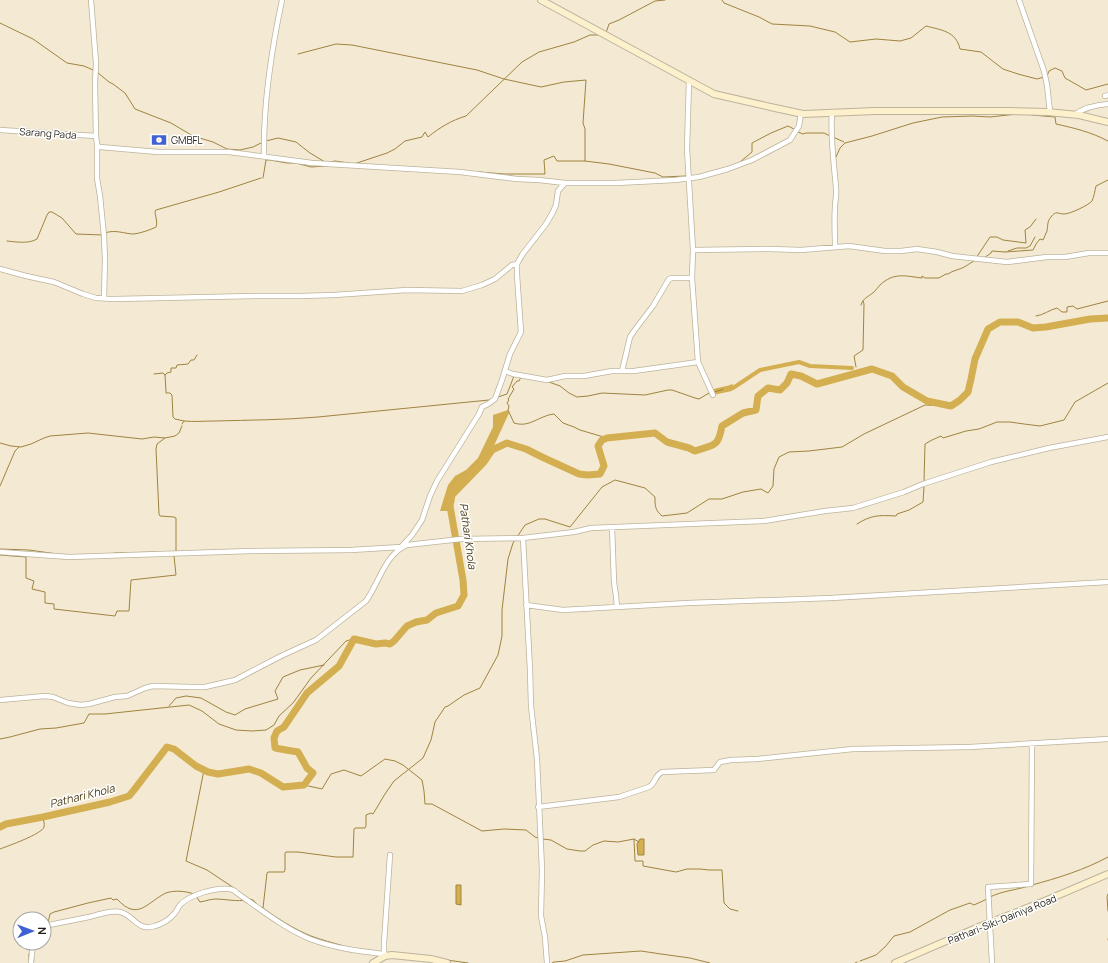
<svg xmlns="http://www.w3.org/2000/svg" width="1108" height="963" font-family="Manrope,sans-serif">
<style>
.forest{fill:#d3ae50}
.water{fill:#d4af51;stroke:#9f843f}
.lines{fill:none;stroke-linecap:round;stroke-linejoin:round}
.stream{stroke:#9f843f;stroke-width:1}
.canal{stroke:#d4af51;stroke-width:4}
.river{stroke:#d4af51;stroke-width:7}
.street-casing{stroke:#bcb39c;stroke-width:6}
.secondary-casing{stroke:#bcb39c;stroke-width:8}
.street{stroke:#fff;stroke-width:4.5}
.secondary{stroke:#fdf0cc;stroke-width:6}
.labels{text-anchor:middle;stroke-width:3;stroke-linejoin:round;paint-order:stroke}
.street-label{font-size:10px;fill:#221f16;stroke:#fff}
.poi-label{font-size:10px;fill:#221f16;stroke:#fff;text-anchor:start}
.water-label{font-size:11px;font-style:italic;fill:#4b3b13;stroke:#fff}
</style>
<rect width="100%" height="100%" fill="#f4ead3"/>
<path class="forest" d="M 733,384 L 732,391 L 713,395 L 711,390 C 718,387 726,387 733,384 Z
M 508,410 L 509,413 L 492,450 L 484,462 L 452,495 L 450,506 L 451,511 L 440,511 L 448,485 L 455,476 L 466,470 L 478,458 L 493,427 L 493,415 Z"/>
<path class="water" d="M 640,839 L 644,839 L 644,855 L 638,855 L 637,844 Z
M 456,885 L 461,885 L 461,905 L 456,904 Z"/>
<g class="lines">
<path class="stream" d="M 722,0 L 724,3 L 759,17 L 772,24 L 810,26 L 835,32 L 850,42 L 876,39 L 900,41 L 911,38 L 926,26 C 941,30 956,31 960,49 L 981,52 L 1003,69 L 1018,74 L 1037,79 L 1044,77
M 0,23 L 33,39 L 67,63 L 84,66 L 93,70
M 606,33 L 609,24 L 619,20 L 655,1 L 665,0
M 298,54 L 336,44 L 352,45 L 477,70 L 504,79 L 541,87 L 564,82 L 586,80 L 583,123 L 585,129 L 585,161
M 97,72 L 109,82 L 113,84 L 125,93 L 135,109 L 171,123 L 193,136 L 213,142 L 227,149 L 240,150 L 253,147 L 263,142
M 1047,76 L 1049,71 L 1055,68 L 1062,71 L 1065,78 L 1086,90 L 1108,84
M 1032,115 L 1055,117 L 1056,124 C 1074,128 1091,132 1108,141
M 798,132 L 803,134 L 806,133 L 824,133 L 830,136
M 833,137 L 844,142
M 266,141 L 278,138 L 296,142 L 310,153 L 325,162
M 836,157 L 840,148 L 845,143 L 872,136 L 913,123 L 942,117 L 973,116 L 990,117 L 1017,114
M 330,162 L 335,161 L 349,163
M 740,162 L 752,152 L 752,143 L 771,133 L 788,126 L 794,129
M 354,164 L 387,153 L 395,149 L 405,141 L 422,137 L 425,132 L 428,137 C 439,128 452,120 466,116 L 522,62 L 539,52 L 574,42 L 590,35 L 600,35
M 479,172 L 504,174 L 545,174 L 544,160 L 554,156 L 557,161 L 585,161 L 609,164 L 655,173 L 663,177 L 686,176
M 263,178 L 266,160 L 270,160 L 287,163 L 296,163 L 311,167 L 326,166
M 105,233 C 115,229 125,234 134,234 C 141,233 150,230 156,227 C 158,222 155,216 155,211 L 156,210 L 219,192 L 261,178
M 7,241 C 16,242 29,244 37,239 L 47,215 L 49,212 L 52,212 L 62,218 L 76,234 L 102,235
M 1008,251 L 1017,248 L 1026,248 L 1030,246 L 1035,237
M 1005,252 L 1033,250 L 1036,244 L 1040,239 L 1043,240 C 1044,237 1046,234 1047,231 C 1048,226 1047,221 1051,217 C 1056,210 1058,214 1064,214 C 1070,214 1089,205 1092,201 C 1094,197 1095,190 1096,186 L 1108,180
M 977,257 L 978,255 L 990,237 L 997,237 L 1003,240 L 1026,243 L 1025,230 L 1030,227 L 1036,219
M 984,258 L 991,253 L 992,251 L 1005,252
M 861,305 C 863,298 868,297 874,292 C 876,290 878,287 880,285 C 894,272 905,276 922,278 L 922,276 L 925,278 L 939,278 L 946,274 L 948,274 C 953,270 960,270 966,266 C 969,264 972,262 976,260
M 1036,316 C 1044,315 1049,310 1057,308 L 1062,312 L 1067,312 L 1067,307 L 1073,306 L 1077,309 L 1108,301
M 856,367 L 854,356 L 863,350 L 864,304 L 863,301
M 154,374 L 163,373 L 165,375
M 521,377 L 519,381 L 517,381 L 512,387 L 514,389 L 508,399 L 509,400 L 507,403 L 509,406 L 508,410 L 514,423 C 530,428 538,416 554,414 L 563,423 L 574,427 L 580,430 L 607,438
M 549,382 L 560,386 L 569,393 L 577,397 L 588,396 L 602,393 L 645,395 L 668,390 L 672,390 L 695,398 L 699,399 L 709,393
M 714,392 L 725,389
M 498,397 L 507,394 L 514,376
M 184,421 L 175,419 L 173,417 L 172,395 L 170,393 L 166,393 L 166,392 L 165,375 L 167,373 L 171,372 L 171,368 L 176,368 L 177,365 L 188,364 L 191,360 L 194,360 L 197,355
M 182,424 L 184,421 C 194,422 204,421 215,421 C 249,420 284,420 318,417 L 489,400
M 165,438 L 157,444 L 156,449 L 159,514 L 160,516 L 174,517 L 176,518 L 176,551
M 0,443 L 11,446 L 21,447 L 31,444 L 44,438 L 50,436 L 88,433 L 142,439 L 154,437 L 165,438 L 175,436 L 179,433 L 182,426
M 924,482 L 925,444 L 932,440 L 941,436 L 943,438 L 966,431 L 979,429 L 997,422 L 1010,422 L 1024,424 L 1040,426 L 1064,420 L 1075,402 L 1108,383
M 0,486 L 15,451 L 19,447
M 857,524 C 871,515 879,515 896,516 L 897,514 L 909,510 L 923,502 L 924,487
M 517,537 L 525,525 L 539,519 L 545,519 L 570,527 L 602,487 L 615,480 L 645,488 L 655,497 C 655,506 655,510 662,516 L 687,513 L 709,499 L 722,499 L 743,492 L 761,489 L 768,493 L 773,486 L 774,469 L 779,457 L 789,452 L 809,451 L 842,447 L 864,434 L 925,405 L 951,406
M 0,549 L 29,550 L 57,554
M 114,553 L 161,552
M 0,555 L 26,557 L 26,578 L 34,581 L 32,589 L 45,592 L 45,603 L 54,604 L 54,609 L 115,616 L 117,611 L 129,611 L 131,580 L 176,575 L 174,556
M 169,706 L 176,698 L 186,696 L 201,698 L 226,712 L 235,715 L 245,709 L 278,699 L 275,691 L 283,677 L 300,670 L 324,665
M 0,739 L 10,737 L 40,729 L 56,728 L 84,723 L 89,714 L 105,714 L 189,705 L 202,711 L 219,724 L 236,730 L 252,731 L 266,730 L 274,725 L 279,716 L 293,703 L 311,678 L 346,641 L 353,639
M 204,770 L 186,861 L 207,870 L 234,888
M 304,785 L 322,789 L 331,774 L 344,770 L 361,776 L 385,759 L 395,761 L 403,765 L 422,780 L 424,791 L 425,804 L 432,804 L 482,831 L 504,829 L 526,830 L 535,837 L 538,838
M 543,839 L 551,840 L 567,849 L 580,851 L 585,851 L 593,845 L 604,841 L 618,842 L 634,839 L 639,842
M 634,839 L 635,861 L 643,861 L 643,866 L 676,872 L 687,869 L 700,869 L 709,870 L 722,870 L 724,903 L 730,909 L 738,911
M 0,849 C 8,846 42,834 44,827 C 45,824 43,820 43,817
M 1032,885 C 1058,878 1084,870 1108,857
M 1108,894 L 1107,897 L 1108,911
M 196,896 L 200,902 C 206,901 211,899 216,899 C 223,899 240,902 245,900
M 990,897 C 1002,891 1016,890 1029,886
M 250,899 L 253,900 L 258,905
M 261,907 L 263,908 L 267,873 L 268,872 L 284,872 L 285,870 L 285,853 L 286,852 L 298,852 L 336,857 L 353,857 L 354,829 L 355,828 L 365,828 L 366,826 L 366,815 L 371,813 L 373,814 L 385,794 L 394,781 L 423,758 L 431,740 L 435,722 L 445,707 L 448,706 L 464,695 L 480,688 L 498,655 L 502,636 L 502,610 L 508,559 L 513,543 L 515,540
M 263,908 C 278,919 294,929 311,936 C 322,940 333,943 344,946
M 48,923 L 50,914 L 54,912 L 88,903 L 111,898 L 113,900 L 117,899 C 138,922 147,902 166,893 C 174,890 186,891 194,894
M 1108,939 L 1108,940
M 447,960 L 468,963
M 860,961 L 876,955 L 885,947 L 894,936 L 910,932 L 950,910 L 970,903 L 974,905 L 987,899
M 29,963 L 29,954
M 33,963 L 34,960
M 552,963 L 554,962 L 565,961 L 583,955 L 641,951 L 661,954 L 690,958 L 710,963
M 855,963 L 857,962"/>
<path class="canal" d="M 725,389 L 733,388 L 760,370 L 799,362 L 810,366 L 852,368"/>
<path class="river" d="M 0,827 L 6,824 L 43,817 L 110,802 L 129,796 L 134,790 L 167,747 L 174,749 L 196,766 L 208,772 L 218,774 L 249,769 L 261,773 L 283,787 L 304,785 L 313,773 L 307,768 L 298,752 L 286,750 L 275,748 L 274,738 L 277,731 L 284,727 L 307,693 L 339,666 L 354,639 L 376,644 L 385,643 L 390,644 L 394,641 L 407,626 L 416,622 L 427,620 L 436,613 L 458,606 L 464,595 L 463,580 L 450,506 L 452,495 L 484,462 L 492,450 L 507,443 L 526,449 L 542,457 L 579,474 L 588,475 L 600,474 L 604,466 L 598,446 L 602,440 L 607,438 L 655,433 L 667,442 L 689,448 L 695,451 C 714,444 718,448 722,426 L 743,413 L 756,410 L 758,396 L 768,388 L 780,390 L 787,383 L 791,374 L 801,376 L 817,384 L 872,369 L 892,376 L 903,387 L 927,401 L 951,406 L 960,400 L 968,392 L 971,379 L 975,359 L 988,329 L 1000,322 L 1018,322 L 1033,328 L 1046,327 L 1090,319 L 1108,318"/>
<g class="street-casing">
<path id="street" d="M 91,0 L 96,63 L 95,85 L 96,136 L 97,145 L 100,147 L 158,152 L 229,152 L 312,163 L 460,172 L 517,179 L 539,180 L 565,183 L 616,183 L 675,180 L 699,177 L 728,169 L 752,160 L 790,140 L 799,126 L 801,113
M 1019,0 L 1044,71 L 1047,85 L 1050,112
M 1105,96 L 1108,95
M 832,112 C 830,138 834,163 836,188 C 837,194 835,201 835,207 C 834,220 835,233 835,247
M 1074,115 C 1083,108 1096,105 1108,104
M 0,130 L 96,136
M 97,145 L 97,178 L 100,196 L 104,236 L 105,260 L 104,298
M 264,156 C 263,103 271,52 282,0
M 693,250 L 770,249 L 801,250 L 849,246 L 885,251 L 901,251 L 917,249 L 937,252 L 952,256 L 1007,262 L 1047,257 L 1065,257 L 1089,253 L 1108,253
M 0,269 L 26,276 L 54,282 L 83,294 L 96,298 L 115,299 L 254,296 L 301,296 L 334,295 L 407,290 L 462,291 L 482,285 L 495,279 L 512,265 L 517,264
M 698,362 L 713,395
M 505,371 L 513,374 L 547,380 L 565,376 L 584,376 L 612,371 L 634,371 L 698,362 L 692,278
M 622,371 L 630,337 L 634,331 L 653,306 L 669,279 L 672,278 L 692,278 L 693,250 L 687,149 L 689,80
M 612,527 L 614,582 L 616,596 L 617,607
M 523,538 L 530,670 L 531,706 L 537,759 L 542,870 L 541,916 L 545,937 L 547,963
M 0,552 L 69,557 L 251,551 L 351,550 L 401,547 L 412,535 L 422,520 L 430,496 L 437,481 L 479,414 L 482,407 L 488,404 L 495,399 L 502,380 L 510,354 L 521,332 L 517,275 L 517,264 L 522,255 L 546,224 L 553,212 L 556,205 L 558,191 L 565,183
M 526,605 L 563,610 L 688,603 L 831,598 L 1108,582
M 0,700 L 45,696 L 53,697 L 68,703 L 81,705 L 89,704 L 115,697 L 127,696 L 134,693 L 145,688 L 153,686 L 192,687 L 205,687 L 235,680 L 281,656 L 316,640 L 366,601 C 379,583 385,554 407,545 L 461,539 L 523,538 L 574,532 L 591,528 L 764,521 L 825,511 L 853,508 L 904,492 L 923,484 L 991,462 L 1049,448 L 1108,437
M 538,807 L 619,797 L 649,787 C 656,783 654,776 662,772 L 714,770 L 720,762 L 731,760 L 757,759 L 853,749 L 970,747 L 1108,739
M 44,926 C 59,923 74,920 89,917 C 96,915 113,910 120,912 C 134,915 137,932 155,926 C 162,924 170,919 175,913 C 177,911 178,907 180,905 C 189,895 216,887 229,889 C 231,889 235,891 237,893 C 260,909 284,928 310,939 C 334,948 358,951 383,954 L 385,956 L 384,951 L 384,943 L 390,855
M 31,963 L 33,943
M 992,963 L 988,887 L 1031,884 L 1032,744"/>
</g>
<g class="secondary-casing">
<path id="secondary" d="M 541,0 L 714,94 L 775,108 L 803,114 L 875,111 L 1008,111 L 1047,112 L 1079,115 L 1108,122
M 373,963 L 385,956 L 392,955 L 431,959 L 447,963
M 895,963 L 981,926 L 1047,900 L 1108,874"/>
</g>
<use href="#street" class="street"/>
<use href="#secondary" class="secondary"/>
</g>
<defs>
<g id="bank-bare" transform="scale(1.2)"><path d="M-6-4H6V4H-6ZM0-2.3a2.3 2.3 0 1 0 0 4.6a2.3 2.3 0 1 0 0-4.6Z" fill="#4061d4" stroke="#fff" stroke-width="2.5" paint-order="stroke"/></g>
</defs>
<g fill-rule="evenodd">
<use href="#bank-bare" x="159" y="140"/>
</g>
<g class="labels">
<g class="street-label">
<text transform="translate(48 133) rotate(4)" y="4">Sarang Pada</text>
<text transform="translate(1002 919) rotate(-22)" y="4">Pathari-Siki-Dainiya Road</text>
</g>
<g class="poi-label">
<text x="171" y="144">GMBFL</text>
</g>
<g class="water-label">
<text transform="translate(468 536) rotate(82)" y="4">Pathari Khola</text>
<text transform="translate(82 796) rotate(-14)" y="4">Pathari Khola</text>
</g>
</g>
<g transform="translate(32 931) rotate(89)"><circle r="19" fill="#ffffff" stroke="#a7a5a2"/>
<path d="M0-3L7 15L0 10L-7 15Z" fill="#4061d4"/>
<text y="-6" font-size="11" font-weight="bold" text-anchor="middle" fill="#221f16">N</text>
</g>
</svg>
